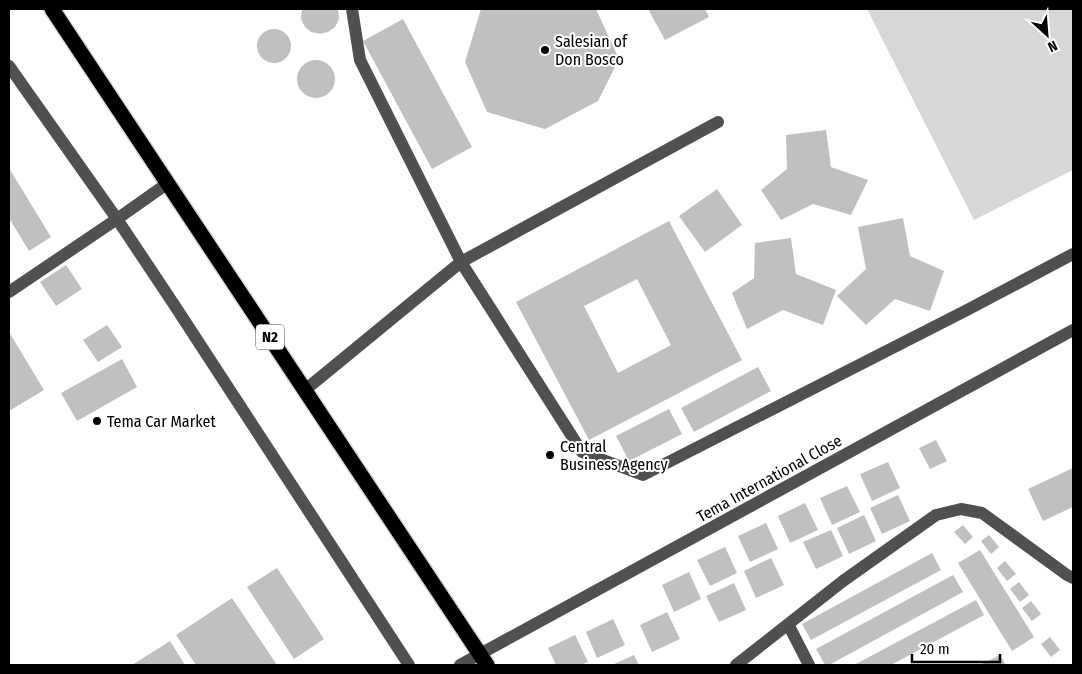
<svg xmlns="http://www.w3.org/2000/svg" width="1082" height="674" font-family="'Fira Sans Condensed',sans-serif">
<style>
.green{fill:#d7d7d7}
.building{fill:#c0c0c0;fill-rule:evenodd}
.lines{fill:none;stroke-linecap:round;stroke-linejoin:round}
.highway-casing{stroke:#dbdbdb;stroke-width:18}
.minor{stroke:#505050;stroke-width:12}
.highway{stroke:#000;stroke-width:15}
.poi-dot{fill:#000;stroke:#fff;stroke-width:2}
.labels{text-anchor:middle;stroke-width:4;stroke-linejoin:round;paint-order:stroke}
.shield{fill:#fff;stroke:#4c4c4c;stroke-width:1}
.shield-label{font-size:15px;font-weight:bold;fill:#000}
.poi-label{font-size:16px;fill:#000;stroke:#fff;text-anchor:start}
.street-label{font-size:16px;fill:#000;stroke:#fff}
</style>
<rect width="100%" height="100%" fill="#fff"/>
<path class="green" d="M 867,9 L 1073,9 L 1073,170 L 974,220 Z"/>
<path class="building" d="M 302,9 L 338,9 L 339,19 L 335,27 L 328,32 L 320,34 L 311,32 L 305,27 L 301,19 Z
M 481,9 L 596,9 L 619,59 L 598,101 L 545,129 L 487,112 L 465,62 Z
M 648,9 L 705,9 L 709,17 L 665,40 Z
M 403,19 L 472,147 L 432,169 L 363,41 Z
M257 46a17 17 0 1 1 34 0a17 17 0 1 1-34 0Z
M297 79a19 19 0 1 1 38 0a19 19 0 1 1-38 0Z
M 826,130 L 831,167 L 868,180 L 851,215 L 813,204 L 781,220 L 761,190 L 787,169 L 786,135 Z
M 9,168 L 51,237 L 29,251 L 9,218 Z
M 717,189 L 742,225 L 705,252 L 679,216 Z
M 903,218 L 910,256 L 944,271 L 930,311 L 895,299 L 866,325 L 837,296 L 866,269 L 858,227 Z
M 669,221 L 742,360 L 589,440 L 516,302 ZM 637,279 L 671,345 L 618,373 L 584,306 Z
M 791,238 L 796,274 L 836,290 L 823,325 L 783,310 L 747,329 L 732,293 L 754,278 L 755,243 Z
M 66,265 L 82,289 L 56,306 L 40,282 Z
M 107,325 L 122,347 L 98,362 L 83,340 Z
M 9,332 L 44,390 L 9,411 Z
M 122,359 L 137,387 L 77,421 L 61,393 Z
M 758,367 L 771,391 L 694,432 L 681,408 Z
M 669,409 L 682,434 L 629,461 L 616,436 Z
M 936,440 L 947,461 L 930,469 L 919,448 Z
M 888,462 L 900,488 L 872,501 L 860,474 Z
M 1073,468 L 1073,507 L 1043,521 L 1028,489 Z
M 847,486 L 860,512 L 832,525 L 820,498 Z
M 898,495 L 910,521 L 882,534 L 870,508 Z
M 805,503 L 818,530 L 790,543 L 778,516 Z
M 864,515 L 876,541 L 849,554 L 837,528 Z
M 766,523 L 778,549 L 750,562 L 738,536 Z
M 963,525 L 973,537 L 965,544 L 954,532 Z
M 831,530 L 843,556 L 816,569 L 803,542 Z
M 989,535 L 999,547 L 991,554 L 981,541 Z
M 725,547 L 737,573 L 710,586 L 697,560 Z
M 980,550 L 1034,637 L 1012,651 L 958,563 Z
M 932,553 L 941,570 L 811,640 L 802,624 Z
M 771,558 L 784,585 L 756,598 L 744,571 Z
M 1005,561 L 1016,574 L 1007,581 L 997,568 Z
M 277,568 L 324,639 L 294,659 L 247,587 Z
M 689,572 L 701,599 L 674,612 L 662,585 Z
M 953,575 L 963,592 L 829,665 L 825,665 L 816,649 Z
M 1019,582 L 1029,595 L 1020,602 L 1010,589 Z
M 734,583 L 746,610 L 719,622 L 706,596 Z
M 232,598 L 277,665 L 196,665 L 176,635 Z
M 976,600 L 984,615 L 891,665 L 854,665 Z
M 1031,601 L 1041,614 L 1032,621 L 1022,608 Z
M 667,612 L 680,639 L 652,652 L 640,625 Z
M 613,619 L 625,645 L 597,658 L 586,632 Z
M 575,635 L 588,662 L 580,665 L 556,665 L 548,648 Z
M 1050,637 L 1060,650 L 1051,657 L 1041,644 Z
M 170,641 L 185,665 L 132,665 Z
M 634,655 L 639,665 L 612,665 Z
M 1000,655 L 1006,665 L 980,665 Z"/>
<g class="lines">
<g class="highway-casing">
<path id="highway" d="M 52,9 L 487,665"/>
</g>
<path class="minor" d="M 352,9 L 360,60 L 461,262 L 582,452 L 643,475 L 967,310 L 1073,254
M 9,66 L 117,219 L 173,303 L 409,665
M 9,292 L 117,219 L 168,183
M 305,390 L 461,262 L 718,122
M 788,624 L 809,665
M 460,665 L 1073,330
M 736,665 L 843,581 L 936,515 L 961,509 L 982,513 L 1067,575 L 1073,578"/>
<use href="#highway" class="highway"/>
</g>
<g class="poi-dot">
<circle cx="545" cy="50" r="5"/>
<circle cx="97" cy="421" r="5"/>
<circle cx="550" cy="455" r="5"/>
</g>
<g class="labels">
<rect class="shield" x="256" y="324.5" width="28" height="25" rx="4"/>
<g class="shield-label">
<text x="270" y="342">N2</text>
</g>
<g class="poi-label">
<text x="555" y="47">Salesian of<tspan x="555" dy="18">Don Bosco</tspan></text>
<text x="107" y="427">Tema Car Market</text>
<text x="560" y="452">Central<tspan x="560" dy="18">Business Agency</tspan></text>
</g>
<g class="street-label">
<text transform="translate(769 478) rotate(-29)" y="6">Tema International Close</text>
</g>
</g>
<rect width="1082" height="674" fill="none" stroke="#000000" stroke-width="20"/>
<g transform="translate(1047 35) rotate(154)" stroke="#ffffff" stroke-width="4" paint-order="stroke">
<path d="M0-4L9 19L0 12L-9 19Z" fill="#000000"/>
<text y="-8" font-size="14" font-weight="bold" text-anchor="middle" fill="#000000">N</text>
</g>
<path d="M912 654v8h88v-8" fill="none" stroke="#000000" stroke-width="2.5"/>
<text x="920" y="654" font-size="15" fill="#000000" stroke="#ffffff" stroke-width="4" paint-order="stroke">20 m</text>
</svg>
